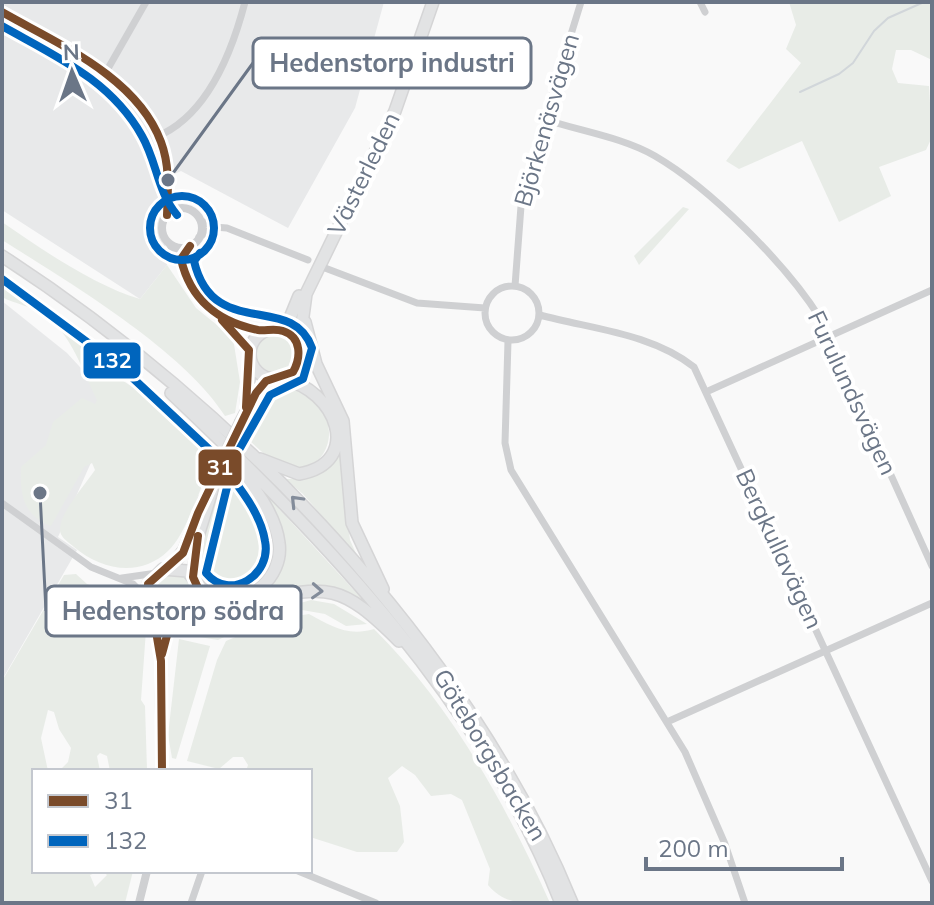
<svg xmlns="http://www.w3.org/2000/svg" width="934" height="905" font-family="Mulish,sans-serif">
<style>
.built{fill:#e8e9ea}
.green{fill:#e8ece7}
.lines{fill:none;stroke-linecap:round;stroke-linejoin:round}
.stream{stroke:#d1d6da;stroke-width:2}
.trunk-casing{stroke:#d5d5d6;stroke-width:14}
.minor{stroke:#cfd0d2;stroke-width:7}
.tertiary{stroke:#cfd0d2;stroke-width:8}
.trunk{stroke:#e2e3e4;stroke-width:11}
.trunk-bridge-casing{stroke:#d5d5d6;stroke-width:14;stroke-linecap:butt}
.trunk-bridge{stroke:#e2e3e4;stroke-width:11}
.bus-1-casing{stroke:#fff;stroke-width:14}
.bus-2-casing{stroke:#fff;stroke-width:14}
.bus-1{stroke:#7a4b2a;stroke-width:8}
.bus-2{stroke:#0065bd;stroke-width:8}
.oneway{stroke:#838c9a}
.labels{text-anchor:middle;stroke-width:8;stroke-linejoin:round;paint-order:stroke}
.street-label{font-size:24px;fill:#6b7687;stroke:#fff}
.leader{fill:none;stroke:#6b7687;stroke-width:3}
.callout-dot{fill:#6b7687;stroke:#fff;stroke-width:3}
.callout{fill:#fff;stroke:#6b7687;stroke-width:3}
.callout-label{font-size:26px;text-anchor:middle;font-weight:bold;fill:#6b7687}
.line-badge{stroke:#fff;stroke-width:3}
.badge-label{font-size:22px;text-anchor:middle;font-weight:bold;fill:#fff}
</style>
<rect width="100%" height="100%" fill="#f9f9f9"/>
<path class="built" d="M 2,2 L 384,2 L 355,108 L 288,228 L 181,171 L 159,181 L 167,265 L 140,299 L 2,210 Z
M 2,301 L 67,353 L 91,379 L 102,411 L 97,449 L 58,537 L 77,550 L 2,680 Z"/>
<path class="green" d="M 789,2 L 932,2 L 932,60 L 911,50 L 896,50 L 892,69 L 898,83 L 929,86 L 932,137 L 926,150 L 879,167 L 891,196 L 839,222 L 802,141 L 739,169 L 726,161 L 801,63 L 786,49 L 796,25 Z
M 683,207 L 689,209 L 639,265 L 634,256 Z
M 2,222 C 41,249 95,286 140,299 L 167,265 L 196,308 L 233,338 L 240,382 L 235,413 L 225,416 C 183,350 70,283 2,240 Z
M 2,279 L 88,337 L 107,370 L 168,411 L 210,459 L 211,463 C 201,486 186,535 168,551 C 140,578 101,570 74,547 C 68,542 59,537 60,528 C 62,510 85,485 95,470 L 92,463 L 84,467 L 51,526 C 22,515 20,493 21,467 L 46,445 L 53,422 L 82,398 L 95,404 L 97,400 C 83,372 71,332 43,314 C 31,306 15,304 2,297 Z
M256 355a20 20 0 1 1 40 0a20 20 0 1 1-40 0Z
M 278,387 C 354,393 337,488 280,464 C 267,458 252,443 242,433 L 262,393 Z
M 340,453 L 350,540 L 358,558 L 303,494 L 285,479 C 310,479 327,475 340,453 Z
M 229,462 C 250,485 278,521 275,554 C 271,593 206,614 197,568 C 192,542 220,488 229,462 Z
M 260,488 L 362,599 C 311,581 310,585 258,596 L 275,579 L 283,561 Z
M153 593a21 21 0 1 1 42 0a21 21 0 1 1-42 0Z
M 76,574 L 87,584 L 132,602 L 146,630 L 141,700 L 145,706 L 147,769 L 110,771 L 107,756 L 100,753 L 97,756 L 100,771 L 59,771 L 68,762 L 71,748 L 59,729 L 54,712 L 48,710 L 41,738 L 48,771 L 34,771 L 34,871 L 100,871 L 90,875 L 95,887 L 107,875 L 102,871 L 133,871 L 125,903 L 2,903 L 2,681 L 64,575 Z
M 311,600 L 334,604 L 367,624 L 346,626 L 325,614 L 302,610 L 261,619 L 218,640 L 181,634 L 183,629 C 226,617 268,613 311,600 Z
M 309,614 C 332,626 347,637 374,629 C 451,705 506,805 550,903 C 523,903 505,905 488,885 L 490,869 L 462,800 L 451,794 L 431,796 L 415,775 L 402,766 L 388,778 L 400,806 L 404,842 L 397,852 L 357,852 L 310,837 L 310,771 L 246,771 L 248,765 L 243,757 L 233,757 L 219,769 L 187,761 L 217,660 L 226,641 L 278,619 Z
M 179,639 L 210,646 L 176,759 L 172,758 L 168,735 Z"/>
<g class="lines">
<path class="stream" d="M 800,92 L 839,74 L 853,63 L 874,31 L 888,18 L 924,2"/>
<g class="trunk-casing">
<path id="trunk" d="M 2,256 C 232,405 468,646 572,903
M 305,322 L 316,364 L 343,421 L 352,523 L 383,589
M250 354a25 25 0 1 1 50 0a25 25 0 1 1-50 0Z
M 279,329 L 290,318 L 299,296
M 299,346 L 306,294 L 395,111 L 433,2
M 171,393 C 326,540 482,701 561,903
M 246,404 L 251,362
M 241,422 L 256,393 L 271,380
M 260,459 L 299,474 C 364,463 337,389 282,379
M 242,472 C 258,493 276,517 279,543 C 284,577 247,609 214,597 C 202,593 196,580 187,571 L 163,569 L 148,584 C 144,605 158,620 179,618 C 201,610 223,608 245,603 C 326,586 337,579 399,641
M 171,567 L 184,550 L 204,500
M 193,577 L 198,536 L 218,471"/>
</g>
<path class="minor" d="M 700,2 L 705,12
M 106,72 L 146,2
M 544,119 C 579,131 622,137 655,156 C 710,188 786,264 820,318 L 932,566
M 156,137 C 208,116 232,52 245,2
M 201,221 L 214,227
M 199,237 L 214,227 L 227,228 L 308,260
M 325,268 L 417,303 L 485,308
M485 313a27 27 0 1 1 54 0a27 27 0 1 1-54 0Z
M 515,286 L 522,193 L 581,2
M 540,315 C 591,329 651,333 694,367 L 932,881
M 508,341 L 505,443 L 511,470 L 685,752 L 725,844 L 745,903
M 706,392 L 932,290
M 2,503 L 91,567 L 133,584 L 146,597
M 122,578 L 157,573
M 667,722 L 932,603
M 298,871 L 376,903
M 191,903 L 202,871"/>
<path class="tertiary" d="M 2,12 C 82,59 186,99 167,215
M162 228a20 20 0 1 1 40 0a20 20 0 1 1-40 0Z
M 169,243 C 182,261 185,282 199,299 C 214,318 236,329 249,350
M 224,320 L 265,331
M 153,610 L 160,656
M 162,771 C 161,732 148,645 179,618
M 139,903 L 147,871"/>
<use href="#trunk" class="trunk"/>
<g class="trunk-bridge-casing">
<path id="trunk-bridge" d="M 218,471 L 241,422"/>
</g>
<use href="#trunk-bridge" class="trunk-bridge"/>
<g class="bus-1-casing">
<path id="bus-1" d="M 2,12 C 58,44 137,77 161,142 C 170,166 168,190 167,215
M 222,320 L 249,350 L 246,407
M 162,654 L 169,628 L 196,604 L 198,588 L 193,577 L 198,536
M 162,771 L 161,661 L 148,584 L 183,553 L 198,513 L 256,393 L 266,381 L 293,372 C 301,358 302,337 283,331 C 275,328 266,331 258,330 C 218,322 190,299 181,259 L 190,246"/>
</g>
<g class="bus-2-casing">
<path id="bus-2" d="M 2,26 C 55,56 111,80 142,136 C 157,162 157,191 177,215
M150 228a32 32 0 1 1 64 0a32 32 0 1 1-64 0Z
M 200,253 L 194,261 C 213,342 292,291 312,348 L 303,379 L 270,395 L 240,448
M 2,279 L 122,368 L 213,453
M 230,475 C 245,495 261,516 265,541 C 272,575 230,602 206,573 Z"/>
</g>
<use href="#bus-1" class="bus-1"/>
<use href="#bus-2" class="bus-2"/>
</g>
<defs><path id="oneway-chevron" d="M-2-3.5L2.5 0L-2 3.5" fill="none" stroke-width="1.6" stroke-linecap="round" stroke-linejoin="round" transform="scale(2)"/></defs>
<g class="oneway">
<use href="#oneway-chevron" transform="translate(296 501) rotate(-134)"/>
<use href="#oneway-chevron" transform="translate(317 591) rotate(3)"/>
</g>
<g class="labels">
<g class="street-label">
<text transform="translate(547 120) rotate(-74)" y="8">Björkenäsvägen</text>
<text transform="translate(364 174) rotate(-64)" y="8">Västerleden</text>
<text transform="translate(852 393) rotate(65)" y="8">Furulundsvägen</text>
<text transform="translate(779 549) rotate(65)" y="8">Bergkullavägen</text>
<text transform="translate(490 755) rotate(59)" y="8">Göteborgsbacken</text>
</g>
</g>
<path class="leader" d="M168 180L253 63M40 493L46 611"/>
<g class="callout-dot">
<circle cx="168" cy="180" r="8"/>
<circle cx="40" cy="493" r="8"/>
</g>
<g class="callout">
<rect x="253" y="38" width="278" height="50" rx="8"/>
<rect x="46" y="586" width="255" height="50" rx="8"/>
</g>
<g class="callout-label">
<text x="392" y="72">Hedenstorp industri</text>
<text x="173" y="620">Hedenstorp södra</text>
</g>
<g class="line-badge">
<rect x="82" y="341" width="60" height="39" rx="8" fill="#0065bd"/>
<rect x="197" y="448" width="46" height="39" rx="8" fill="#7a4b2a"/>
</g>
<g class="badge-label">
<text x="112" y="368">132</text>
<text x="220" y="475">31</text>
</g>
<rect width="934" height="905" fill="none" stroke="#6b7687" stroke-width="8"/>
<rect x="32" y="769" width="280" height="104" fill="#ffffff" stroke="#c4c8cf" stroke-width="2"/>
<rect x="48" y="795" width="40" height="12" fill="#7a4b2a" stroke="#c4c8cf" stroke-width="2"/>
<text x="104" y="809" font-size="24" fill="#6b7687">31</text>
<rect x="48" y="835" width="40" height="12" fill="#0065bd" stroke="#c4c8cf" stroke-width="2"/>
<text x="104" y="849" font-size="24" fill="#6b7687">132</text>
<g transform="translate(72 72) rotate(358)" stroke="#ffffff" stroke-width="6" paint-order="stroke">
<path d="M0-6L14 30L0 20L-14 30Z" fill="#6b7687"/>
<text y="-12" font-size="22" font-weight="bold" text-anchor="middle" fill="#6b7687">N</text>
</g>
<path d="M646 857v12h196v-12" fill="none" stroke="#6b7687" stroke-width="4"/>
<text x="658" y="857" font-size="24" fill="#6b7687" stroke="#ffffff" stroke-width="6" paint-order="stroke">200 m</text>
</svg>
